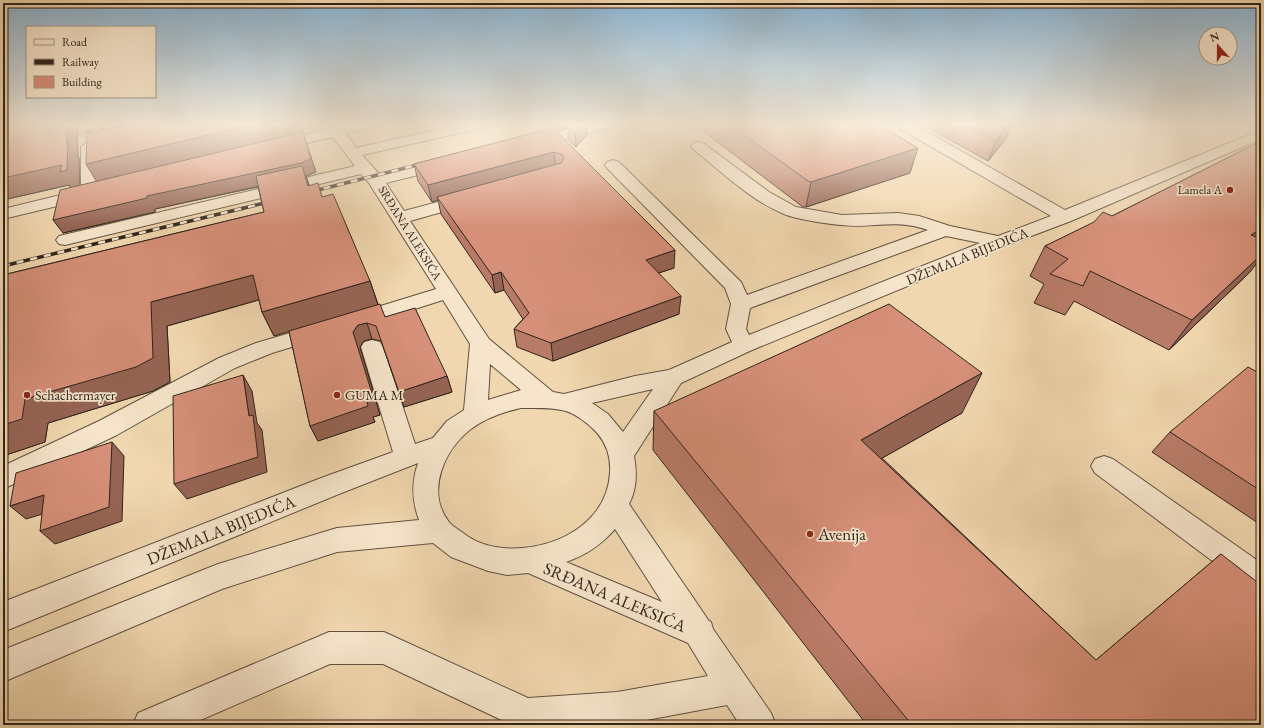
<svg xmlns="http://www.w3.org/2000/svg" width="1264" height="728" font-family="'EB Garamond',serif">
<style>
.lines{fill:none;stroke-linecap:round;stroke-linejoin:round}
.minor-casing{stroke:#605141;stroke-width:2}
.minor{fill:#f6e5cb;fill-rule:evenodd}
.rail-casing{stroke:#2f241c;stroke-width:3.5}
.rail{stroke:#f6e5cb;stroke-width:2.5;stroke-dasharray:7;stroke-linecap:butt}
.wall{fill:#b87b67;stroke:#2f241c}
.shaded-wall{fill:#966454;stroke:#2f241c}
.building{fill:#d68f78;stroke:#2f241c}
.poi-dot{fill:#8f2418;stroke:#f6e5cb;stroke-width:1.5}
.labels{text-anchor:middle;stroke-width:3.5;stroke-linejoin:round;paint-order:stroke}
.far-poi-label{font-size:12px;fill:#2f241c;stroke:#f6e5cb;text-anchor:end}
.far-street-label{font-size:12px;fill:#2f241c;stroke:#f6e5cb}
.street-label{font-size:14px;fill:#2f241c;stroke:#f6e5cb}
.poi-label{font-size:14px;fill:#2f241c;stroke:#f6e5cb;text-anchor:start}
.near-street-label{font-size:17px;fill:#2f241c;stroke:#f6e5cb}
.near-poi-label{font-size:17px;fill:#2f241c;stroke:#f6e5cb;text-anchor:start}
</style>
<rect width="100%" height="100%" fill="#f1d7af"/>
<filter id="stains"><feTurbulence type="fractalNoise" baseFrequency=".005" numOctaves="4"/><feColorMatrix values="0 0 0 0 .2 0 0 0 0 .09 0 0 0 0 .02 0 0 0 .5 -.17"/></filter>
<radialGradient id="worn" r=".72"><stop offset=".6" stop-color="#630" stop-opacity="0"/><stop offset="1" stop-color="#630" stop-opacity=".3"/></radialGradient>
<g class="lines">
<g class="minor-casing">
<path id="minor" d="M 344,125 L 370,125 L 368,128 L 346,133 L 356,148 L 457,125 L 484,125 L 482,128 L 477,129 L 362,155 L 380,175 L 444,159 L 450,161 L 452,164 L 450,167 L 386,183 L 404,211 L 468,194 L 474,195 L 476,199 L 474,203 L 410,221 L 489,339 L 553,392 L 564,394 L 635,376 L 669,370 L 732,342 L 726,329 L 731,304 L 725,288 L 607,168 L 605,165 L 607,162 L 613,160 L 619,162 L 741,282 L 747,295 L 928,230 C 895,218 873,229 841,225 C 828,224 795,219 784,214 C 750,200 722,172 693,149 L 691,146 L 693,143 L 698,142 L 703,143 L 769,192 L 796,207 L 842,215 L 898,213 L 919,216 L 950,226 L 998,236 L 1051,216 L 899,128 L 897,125 L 915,125 L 1065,210 L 1261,130 L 1261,139 L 1071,221 L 1005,246 L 752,350 L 681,383 L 634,456 C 637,472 637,489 629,504 L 709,621 L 711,622 L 713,629 L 771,713 L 776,725 L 740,725 L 727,705 L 620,725 L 512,725 L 383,664 L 330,664 L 189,725 L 133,725 L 138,713 L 329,632 L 384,632 L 528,698 L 617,692 L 708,676 L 688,643 L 528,573 L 507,575 L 488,571 L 451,557 L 433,543 L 337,552 L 222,589 L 3,682 L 3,650 L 218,564 L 337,528 L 419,520 C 412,501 411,483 418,463 L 339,494 L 3,632 L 3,602 L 321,478 L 393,452 L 361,347 L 364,342 L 372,340 L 380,342 L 383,347 L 415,444 L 433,438 L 447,421 L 464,410 L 470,344 L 443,300 L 355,328 L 348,326 L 345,321 L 348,316 L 436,289 L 369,183 L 361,174 L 65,245 L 59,244 L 56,240 L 59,236 L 355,166 L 333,137 L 276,150 L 271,149 L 269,146 L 271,143 ZM 946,236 L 980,243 L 749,335 L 746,329 L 750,308 ZM 490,364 L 521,390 L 488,400 ZM 653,389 L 623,432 L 608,414 L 592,403 ZM 521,408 C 536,408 552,407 566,411 C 578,415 590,425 598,434 C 607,445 611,458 610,473 C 607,519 565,544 523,548 C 502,550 479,546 463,533 C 458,529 452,526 449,522 C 425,491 445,449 471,429 C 486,418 503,412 521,408 ZM 615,529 L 662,602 L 566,562 C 586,555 601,545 615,529 Z
M 587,125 L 612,125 L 610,128 L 532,147 L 527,146 L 525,143 L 527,140 Z
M 96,138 L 101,139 L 103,142 L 97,149 L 97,193 L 95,197 L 3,219 L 3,209 L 81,190 L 81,147 L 91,139 Z
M 321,324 L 328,326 L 331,331 L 328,336 L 272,353 L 235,368 L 117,435 L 3,489 L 3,466 L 99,421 L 219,358 L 256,343 Z
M 1104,456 L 1113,459 L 1261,563 L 1261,593 L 1251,590 L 1095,473 L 1091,466 L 1095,459 Z"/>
</g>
<use href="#minor" class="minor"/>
<g class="rail-casing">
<path id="rail" d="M 65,136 L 120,125
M 310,192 L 425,163
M 3,266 L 273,201"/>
</g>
<use href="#rail" class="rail"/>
</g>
<path class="wall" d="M 3,125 L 77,125 L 78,156 L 79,158 L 79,186 L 97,182 L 129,125 L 301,125 L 304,134 L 303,134 L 316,172 L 306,176 L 309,185 L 323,197 L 370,281 L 378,304 L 385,317 L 447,376 L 452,392 L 404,407 L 381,341 L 372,339 L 364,341 L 360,347 L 380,415 L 373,417 L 375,422 L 318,441 L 310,426 L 289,331 L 274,336 L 262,312 L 259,300 L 167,326 L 170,382 L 153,391 L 48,423 L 45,442 L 3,456 L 3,275 L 264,212 L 258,187 L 155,209 L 155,212 L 63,233 L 71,188 L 69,185 L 3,200 Z
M 553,125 L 586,125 L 587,135 L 576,147 L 568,140 L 568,128 L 558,130 Z
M 695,125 L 879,125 L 910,173 L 806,207 L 803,207 Z
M 923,125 L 1011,125 L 1007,137 L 988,161 Z
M 553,128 L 674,268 L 659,273 L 679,314 L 553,361 L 517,347 L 514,329 L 523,319 L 504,290 L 495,293 L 441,214 L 438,200 L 432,202 L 418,181 L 414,164 Z
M 1261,141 L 1261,258 L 1249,273 L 1169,350 L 1074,301 L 1065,315 L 1034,303 L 1044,284 L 1030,276 L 1045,246 L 1112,216 Z
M 1261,374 L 1261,525 L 1152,452 L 1170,432 Z
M 654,411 L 962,413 L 882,458 L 1096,660 L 1221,554 L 1261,725 L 867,725 L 653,450 Z"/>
<path class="shaded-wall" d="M 66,125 L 77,125 L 78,156 L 79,158 L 80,189 L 72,191 L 69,185 L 3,200 L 3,178 L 67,145 Z
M 250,125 L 301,125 L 304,134 L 303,134 L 316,172 L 306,176 L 310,188 L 308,186 L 305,176 L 155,209 L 155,212 L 63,233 L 53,220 L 98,184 L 86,164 Z
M 558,125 L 579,125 L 567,126 L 568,128 L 558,130 Z
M 582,125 L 586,125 L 587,135 L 576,147 L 575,133 Z
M 1008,125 L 1011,125 L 1007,137 L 988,161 L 996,141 Z
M 918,148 L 910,173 L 806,207 L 811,182 Z
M 554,152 L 556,169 L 437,197 L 438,200 L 432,202 L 428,185 Z
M 1261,229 L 1261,245 L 1251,235 Z
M 675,250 L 674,268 L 646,277 L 646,260 Z
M 1261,255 L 1261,258 L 1249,273 L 1169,350 L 1192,320 Z
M 501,272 L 504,290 L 495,293 L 492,275 Z
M 253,275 L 265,298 L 167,326 L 170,382 L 153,391 L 48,423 L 45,442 L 3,456 L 3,425 L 25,399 L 151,302 Z
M 370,281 L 378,305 L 274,336 L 262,312 Z
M 681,296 L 679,314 L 553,361 L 551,343 Z
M 367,323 L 372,339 L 364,341 L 360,347 L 380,415 L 373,417 L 375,422 L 318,441 L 310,426 L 367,402 L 353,332 L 358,325 Z
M 982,373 L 962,413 L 847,478 L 861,440 Z
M 243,375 L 252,391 L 257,423 L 262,430 L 267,472 L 187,499 L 174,484 L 249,416 Z
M 447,376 L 452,392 L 404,407 L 399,392 Z
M 112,442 L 124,456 L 122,521 L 55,544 L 40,531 Z
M 44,495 L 59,509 L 26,519 L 10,506 Z"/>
<path class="building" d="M 3,125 L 66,125 L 67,145 L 68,140 L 67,170 L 60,172 L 62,165 L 3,178 Z
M 129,125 L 250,125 L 86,164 L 87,134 Z
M 570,125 L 582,125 L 575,133 L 567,126 Z
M 730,125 L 879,125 L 918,148 L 811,182 L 808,181 Z
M 966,125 L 1008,125 L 996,141 Z
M 553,128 L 675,250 L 646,260 L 681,296 L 551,343 L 514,329 L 529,313 L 501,272 L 492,275 L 437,197 L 561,163 L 564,158 L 561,154 L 554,152 L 428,185 L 414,164 Z
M 303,132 L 311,159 L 301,163 L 147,196 L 147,198 L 53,220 L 60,190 Z
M 1261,141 L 1261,229 L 1251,235 L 1261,239 L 1261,255 L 1192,320 L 1090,271 L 1083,286 L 1050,274 L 1068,259 L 1045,246 L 1094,222 L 1103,212 L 1112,216 Z
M 302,166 L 308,186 L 318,183 L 322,197 L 333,194 L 370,281 L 262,312 L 253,275 L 151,302 L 153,358 L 136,367 L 25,399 L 22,419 L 3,425 L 3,275 L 264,212 L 256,176 Z
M 380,304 L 385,317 L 415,308 L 447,376 L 399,392 L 376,326 L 367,323 L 358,325 L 353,332 L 374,400 L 367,402 L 368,406 L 310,426 L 289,331 Z
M 889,304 L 982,373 L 861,440 L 1096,660 L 1221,554 L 1261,585 L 1261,725 L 912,725 L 654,411 Z
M 1248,367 L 1261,374 L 1261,491 L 1170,432 Z
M 243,375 L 249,416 L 253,415 L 258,457 L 174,484 L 173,396 Z
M 112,442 L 109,507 L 40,531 L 44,495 L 10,506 L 16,473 Z"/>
<linearGradient id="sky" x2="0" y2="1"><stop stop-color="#8bb5d4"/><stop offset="0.55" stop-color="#f9eddb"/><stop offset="1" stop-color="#f9eddb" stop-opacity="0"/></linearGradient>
<rect width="1264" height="227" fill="url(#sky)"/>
<g class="poi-dot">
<circle cx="1230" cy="190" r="4"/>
<circle cx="27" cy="395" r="4"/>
<circle cx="337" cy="395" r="4"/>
<circle cx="810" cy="534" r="4"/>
</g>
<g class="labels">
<g class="far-poi-label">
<text x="1222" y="194">Lamela A</text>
</g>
<g class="far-street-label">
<text transform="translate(410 233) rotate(58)" y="4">SRĐANA ALEKSIĆA</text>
</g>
<g class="street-label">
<text transform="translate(967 256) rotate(-22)" y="5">DŽEMALA BIJEDIĆA</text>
</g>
<g class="poi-label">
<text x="35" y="400">Schachermayer</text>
<text x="345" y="400">GUMA M</text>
</g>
<g class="near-street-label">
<text transform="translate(221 530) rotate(-22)" y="6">DŽEMALA BIJEDIĆA</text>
<text transform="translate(615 597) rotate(23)" y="6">SRĐANA ALEKSIĆA</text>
</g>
<g class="near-poi-label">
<text x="818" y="540">Avenija</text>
</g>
</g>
<rect width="1264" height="728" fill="none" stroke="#f1d7af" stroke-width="16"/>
<rect x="4" y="4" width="1256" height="720" fill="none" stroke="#2f241c" stroke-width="2"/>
<rect x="8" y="8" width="1248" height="712" fill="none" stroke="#2f241c"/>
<rect x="26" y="26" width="130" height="72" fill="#f6e5cb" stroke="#a69885"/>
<rect x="34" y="39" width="20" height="6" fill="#f6e5cb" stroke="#a69885"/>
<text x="62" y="46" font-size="12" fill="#2f241c">Road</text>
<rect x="34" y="59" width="20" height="6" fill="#2f241c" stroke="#a69885"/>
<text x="62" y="66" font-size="12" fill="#2f241c">Railway</text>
<rect x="34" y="76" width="20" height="12" fill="#d68f78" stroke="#a69885"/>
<text x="62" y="86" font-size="12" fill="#2f241c">Building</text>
<g transform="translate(1218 46) rotate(339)"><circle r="19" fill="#f6e5cb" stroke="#a69885"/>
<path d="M0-3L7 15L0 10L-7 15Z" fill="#8f2418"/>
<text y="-6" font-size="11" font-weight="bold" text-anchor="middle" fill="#2f241c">N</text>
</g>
<rect width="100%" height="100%" filter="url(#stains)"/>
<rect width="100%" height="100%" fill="url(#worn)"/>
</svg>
